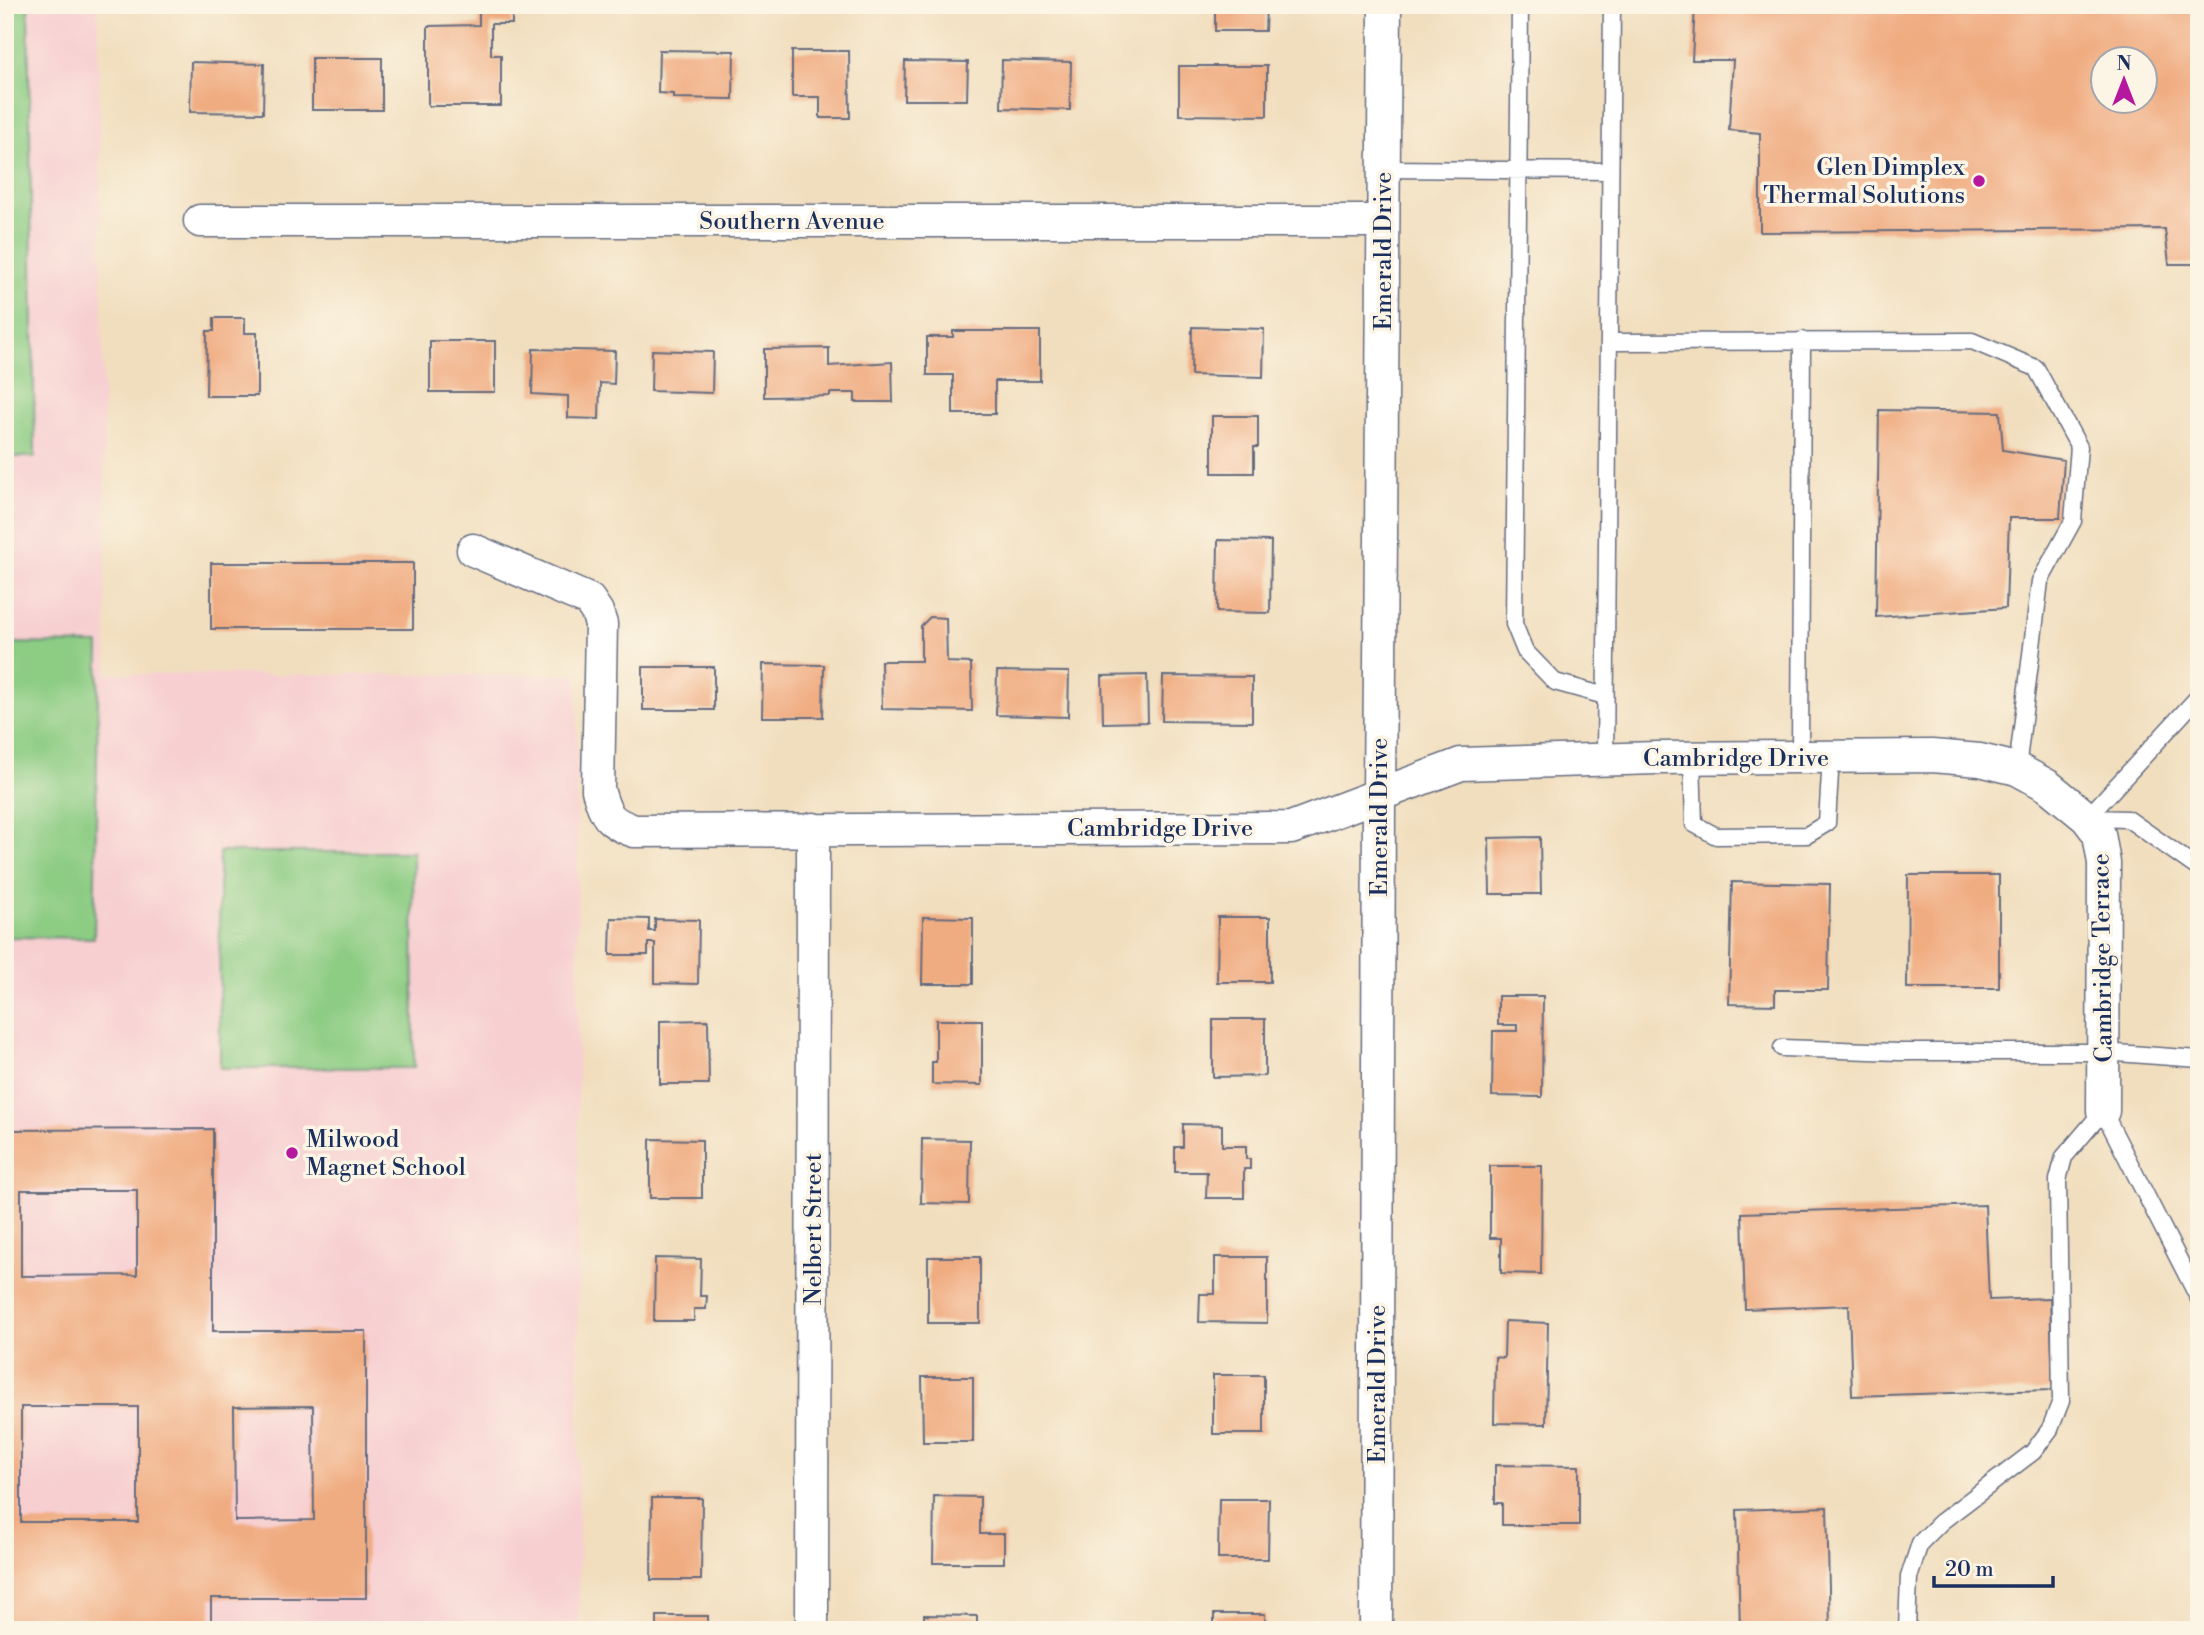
<svg xmlns="http://www.w3.org/2000/svg" width="2204" height="1635" font-family="'Libre Bodoni',serif">
<style>
.built{fill:#f7cfd1}
.green{fill:#8ccc83;stroke:#547e70;stroke-width:2}
.building{fill:#f0ac81;fill-rule:evenodd}
.lines{fill:none;stroke-linecap:round;stroke-linejoin:round}
.lane-casing{stroke:#666c80;stroke-width:19}
.street-casing{stroke:#666c80;stroke-width:35}
.lane{stroke:#fff;stroke-width:16}
.street{stroke:#fff;stroke-width:32}
.poi-dot{fill:#b5179e;stroke:#fcf5e5;stroke-width:2.5}
.labels{text-anchor:middle;stroke-width:7;stroke-linejoin:round;paint-order:stroke}
.poi-label{font-size:24px;fill:#1b2f5e;stroke:#fcf5e5;text-anchor:end}
.street-label{font-size:24px;fill:#1b2f5e;stroke:#fcf5e5}
</style>
<rect width="100%" height="100%" fill="#fcf5e5"/>
<filter id="ink" filterUnits="userSpaceOnUse"><feTurbulence type="fractalNoise" baseFrequency=".0143" numOctaves="2"/><feDisplacementMap in="SourceGraphic" scale="14" xChannelSelector="R" yChannelSelector="G"/><feConvolveMatrix kernelMatrix="1 2 1 2 8 2 1 2 1" color-interpolation-filters="sRGB"/></filter>
<filter id="wash" filterUnits="userSpaceOnUse"><feTurbulence type="fractalNoise" baseFrequency=".00686" numOctaves="4" result="noise"/><feDisplacementMap in="SourceGraphic" scale="28" xChannelSelector="R" yChannelSelector="G"/><feGaussianBlur stdDeviation="1.57" result="paint"/><feColorMatrix in="noise" values="0 0 0 0 0 0 0 0 0 0 0 0 0 0 0 0 0 1.4 0 .05"/><feComposite in="paint" operator="in"/></filter>
<g filter="url(#wash)">
<rect width="100%" height="100%" fill="#f1debe"/>
<path class="built" d="M 5,5 L 98,5 L 107,674 L 577,675 L 579,1630 L 5,1630 Z"/>
<path class="green" d="M 5,5 L 28,5 L 35,457 L 5,457 Z
M 5,643 L 99,644 L 94,938 L 5,937 Z
M 219,852 L 413,852 L 414,1068 L 220,1068 Z"/>
<g id="blocks">
<path class="building" d="M 479,5 L 512,5 L 512,24 L 491,24 L 491,55 L 501,55 L 501,106 L 428,106 L 428,26 L 479,25 Z
M 1215,5 L 1266,5 L 1265,31 L 1215,31 Z
M 1695,5 L 2199,5 L 2199,264 L 2169,264 L 2165,229 L 1760,232 L 1760,133 L 1729,130 L 1733,60 L 1692,60 ZM 2102,60 L 2144,60 L 2144,102 L 2102,102 Z
M 659,50 L 734,51 L 733,99 L 673,98 L 673,94 L 658,93 Z
M 792,51 L 849,51 L 850,118 L 820,118 L 820,97 L 792,97 Z
M 312,58 L 382,58 L 382,110 L 312,110 Z
M 1002,60 L 1071,62 L 1070,110 L 1001,108 Z
M 905,61 L 968,62 L 967,100 L 904,100 Z
M 191,62 L 264,64 L 263,113 L 190,112 Z
M 1179,66 L 1267,66 L 1267,116 L 1179,115 Z
M 214,318 L 245,318 L 245,333 L 257,333 L 257,396 L 206,396 L 207,331 L 214,331 Z
M 1192,327 L 1264,329 L 1263,377 L 1191,375 Z
M 953,331 L 1040,331 L 1040,381 L 995,381 L 995,414 L 953,414 L 953,375 L 927,375 L 927,337 L 953,337 Z
M 430,341 L 495,341 L 495,392 L 430,392 Z
M 829,348 L 829,366 L 892,362 L 893,402 L 855,402 L 855,393 L 830,393 L 830,396 L 764,397 L 764,349 Z
M 533,349 L 615,351 L 614,384 L 600,383 L 599,419 L 568,418 L 568,396 L 532,394 Z
M 652,350 L 713,352 L 712,393 L 651,391 Z
M 1879,410 L 2000,412 L 2003,450 L 2064,460 L 2060,518 L 2009,518 L 2006,608 L 1876,617 Z
M 1212,416 L 1258,416 L 1258,447 L 1254,447 L 1254,473 L 1212,473 Z
M 1218,540 L 1271,541 L 1270,613 L 1217,612 Z
M 211,563 L 413,563 L 413,629 L 211,629 Z
M 930,617 L 946,618 L 947,662 L 971,663 L 972,711 L 882,709 L 881,661 L 921,661 L 921,626 Z
M 763,664 L 824,665 L 823,717 L 762,717 Z
M 643,667 L 714,667 L 714,710 L 643,710 Z
M 997,671 L 1069,672 L 1068,717 L 996,715 Z
M 1147,675 L 1148,722 L 1103,723 L 1102,676 Z
M 1163,676 L 1252,677 L 1252,722 L 1162,721 Z
M 1540,837 L 1541,894 L 1490,894 L 1489,838 Z
M 1908,875 L 1999,875 L 1999,988 L 1907,988 Z
M 1732,882 L 1830,884 L 1828,990 L 1775,990 L 1775,1005 L 1729,1004 Z
M 923,917 L 973,918 L 973,984 L 922,984 Z
M 1218,917 L 1270,917 L 1270,982 L 1217,982 Z
M 611,918 L 649,919 L 649,931 L 655,931 L 655,919 L 699,920 L 698,984 L 655,983 L 655,943 L 648,943 L 648,955 L 610,955 Z
M 1498,996 L 1543,996 L 1542,1097 L 1492,1096 L 1493,1031 L 1517,1031 L 1517,1025 L 1498,1025 Z
M 1213,1019 L 1265,1019 L 1265,1076 L 1213,1077 Z
M 708,1020 L 709,1084 L 660,1084 L 660,1021 Z
M 936,1020 L 982,1020 L 982,1085 L 932,1084 L 932,1062 L 936,1062 Z
M 1183,1124 L 1222,1125 L 1222,1146 L 1246,1146 L 1246,1159 L 1250,1159 L 1250,1169 L 1244,1169 L 1244,1198 L 1206,1198 L 1207,1172 L 1175,1172 L 1175,1147 L 1183,1147 Z
M 213,1129 L 213,1331 L 366,1331 L 366,1598 L 211,1598 L 211,1630 L 5,1630 L 5,1130 ZM 21,1190 L 137,1190 L 137,1275 L 21,1276 ZM 313,1406 L 314,1520 L 235,1521 L 234,1407 ZM 21,1407 L 138,1407 L 138,1522 L 21,1522 Z
M 650,1139 L 702,1140 L 702,1198 L 650,1198 Z
M 922,1139 L 970,1140 L 969,1204 L 921,1203 Z
M 1490,1166 L 1542,1166 L 1541,1274 L 1501,1273 L 1501,1238 L 1490,1238 Z
M 1985,1205 L 1989,1300 L 2050,1298 L 2053,1390 L 1852,1396 L 1849,1305 L 1745,1309 L 1742,1213 Z
M 928,1257 L 980,1257 L 980,1323 L 928,1323 Z
M 1215,1257 L 1267,1257 L 1267,1323 L 1199,1322 L 1200,1294 L 1215,1294 Z
M 655,1258 L 701,1259 L 700,1296 L 707,1296 L 706,1309 L 694,1309 L 694,1321 L 654,1321 Z
M 1505,1321 L 1548,1323 L 1546,1424 L 1494,1423 L 1495,1357 L 1504,1358 Z
M 1213,1375 L 1264,1375 L 1264,1434 L 1213,1434 Z
M 922,1377 L 973,1377 L 973,1442 L 923,1442 Z
M 1495,1465 L 1579,1466 L 1579,1525 L 1502,1525 L 1502,1503 L 1495,1503 Z
M 934,1496 L 980,1497 L 980,1534 L 1004,1534 L 1004,1563 L 933,1563 Z
M 652,1498 L 702,1498 L 701,1580 L 651,1580 Z
M 1219,1499 L 1269,1499 L 1268,1559 L 1218,1559 Z
M 1827,1507 L 1830,1630 L 1740,1630 L 1737,1510 Z
M 1214,1614 L 1265,1614 L 1265,1630 L 1214,1630 Z
M 924,1615 L 977,1616 L 977,1630 L 924,1630 Z
M 657,1616 L 708,1616 L 708,1630 L 657,1630 Z"/>
</g>
</g>
<g filter="url(#ink)">
<use href="#blocks" fill-opacity="0" stroke="#666c80" stroke-width="2"/>
<g class="lines">
<g class="lane-casing">
<path id="lane" d="M 1520,5 L 1514,624 L 1525,651 L 1555,682 L 1605,696
M 1384,169 L 1610,171
M 1609,342 L 1972,341 L 2036,368 L 2079,447 L 2073,521 L 2040,581 L 2017,769
M 1800,757 L 1802,340
M 1692,758 L 1694,824 L 1716,836 L 1807,835 L 1827,823 L 1831,757
M 1605,760 L 1612,5
M 2087,818 L 2199,696
M 2087,818 L 2128,819 L 2199,869
M 1782,1048 L 1899,1052 L 2103,1052 L 2199,1059
M 1907,1630 L 1909,1577 L 1920,1543 L 1941,1522 L 2033,1452 L 2050,1429 L 2061,1401 L 2058,1180 L 2064,1157 L 2103,1111 L 2199,1299"/>
</g>
<g class="street-casing">
<path id="street" d="M 200,221 L 1383,221
M 473,550 L 589,600 L 597,612 L 601,624 L 598,790 C 606,816 607,821 634,831 L 1291,828 L 1461,764 L 1657,758 L 1932,756 L 1980,760 L 2017,769 L 2048,786 L 2087,818 L 2099,834 L 2104,863 L 2103,1111
M 812,1630 L 813,829
M 1376,1630 L 1379,796 L 1385,5"/>
</g>
<use href="#lane" class="lane"/>
<use href="#street" class="street"/>
</g>
</g>
<g class="poi-dot">
<circle cx="1979" cy="181" r="7"/>
<circle cx="292" cy="1153" r="7"/>
</g>
<g class="labels">
<g class="poi-label">
<text x="1965" y="175">Glen Dimplex<tspan x="1965" dy="28">Thermal Solutions</tspan></text>
<text x="306" y="1147" text-anchor="start">Milwood<tspan x="306" dy="28">Magnet School</tspan></text>
</g>
<g class="street-label">
<text x="792" y="229">Southern Avenue</text>
<text transform="translate(1383 251) rotate(-90)" y="8">Emerald Drive</text>
<text x="1736" y="766">Cambridge Drive</text>
<text transform="translate(1379 817) rotate(-90)" y="8">Emerald Drive</text>
<text x="1160" y="836">Cambridge Drive</text>
<text transform="translate(2102 958) rotate(-91)" y="8">Cambridge Terrace</text>
<text transform="translate(813 1229) rotate(-90)" y="8">Nelbert Street</text>
<text transform="translate(1377 1384) rotate(-90)" y="8">Emerald Drive</text>
</g>
</g>
<rect width="2204" height="1635" fill="none" stroke="#fcf5e5" stroke-width="28"/>
<g transform="translate(2124 80)"><circle r="33" fill="#fcf5e5" stroke="#a2a6af" stroke-width="2"/>
<path d="M0-5L12 26L0 18L-12 26Z" fill="#b5179e"/>
<text y="-10" font-size="19" font-weight="bold" text-anchor="middle" fill="#1b2f5e">N</text>
</g>
<path d="M1934 1576v10h119v-10" fill="none" stroke="#1b2f5e" stroke-width="3.5"/>
<text x="1945" y="1576" font-size="21" fill="#1b2f5e" stroke="#fcf5e5" stroke-width="5" paint-order="stroke">20 m</text>
</svg>
